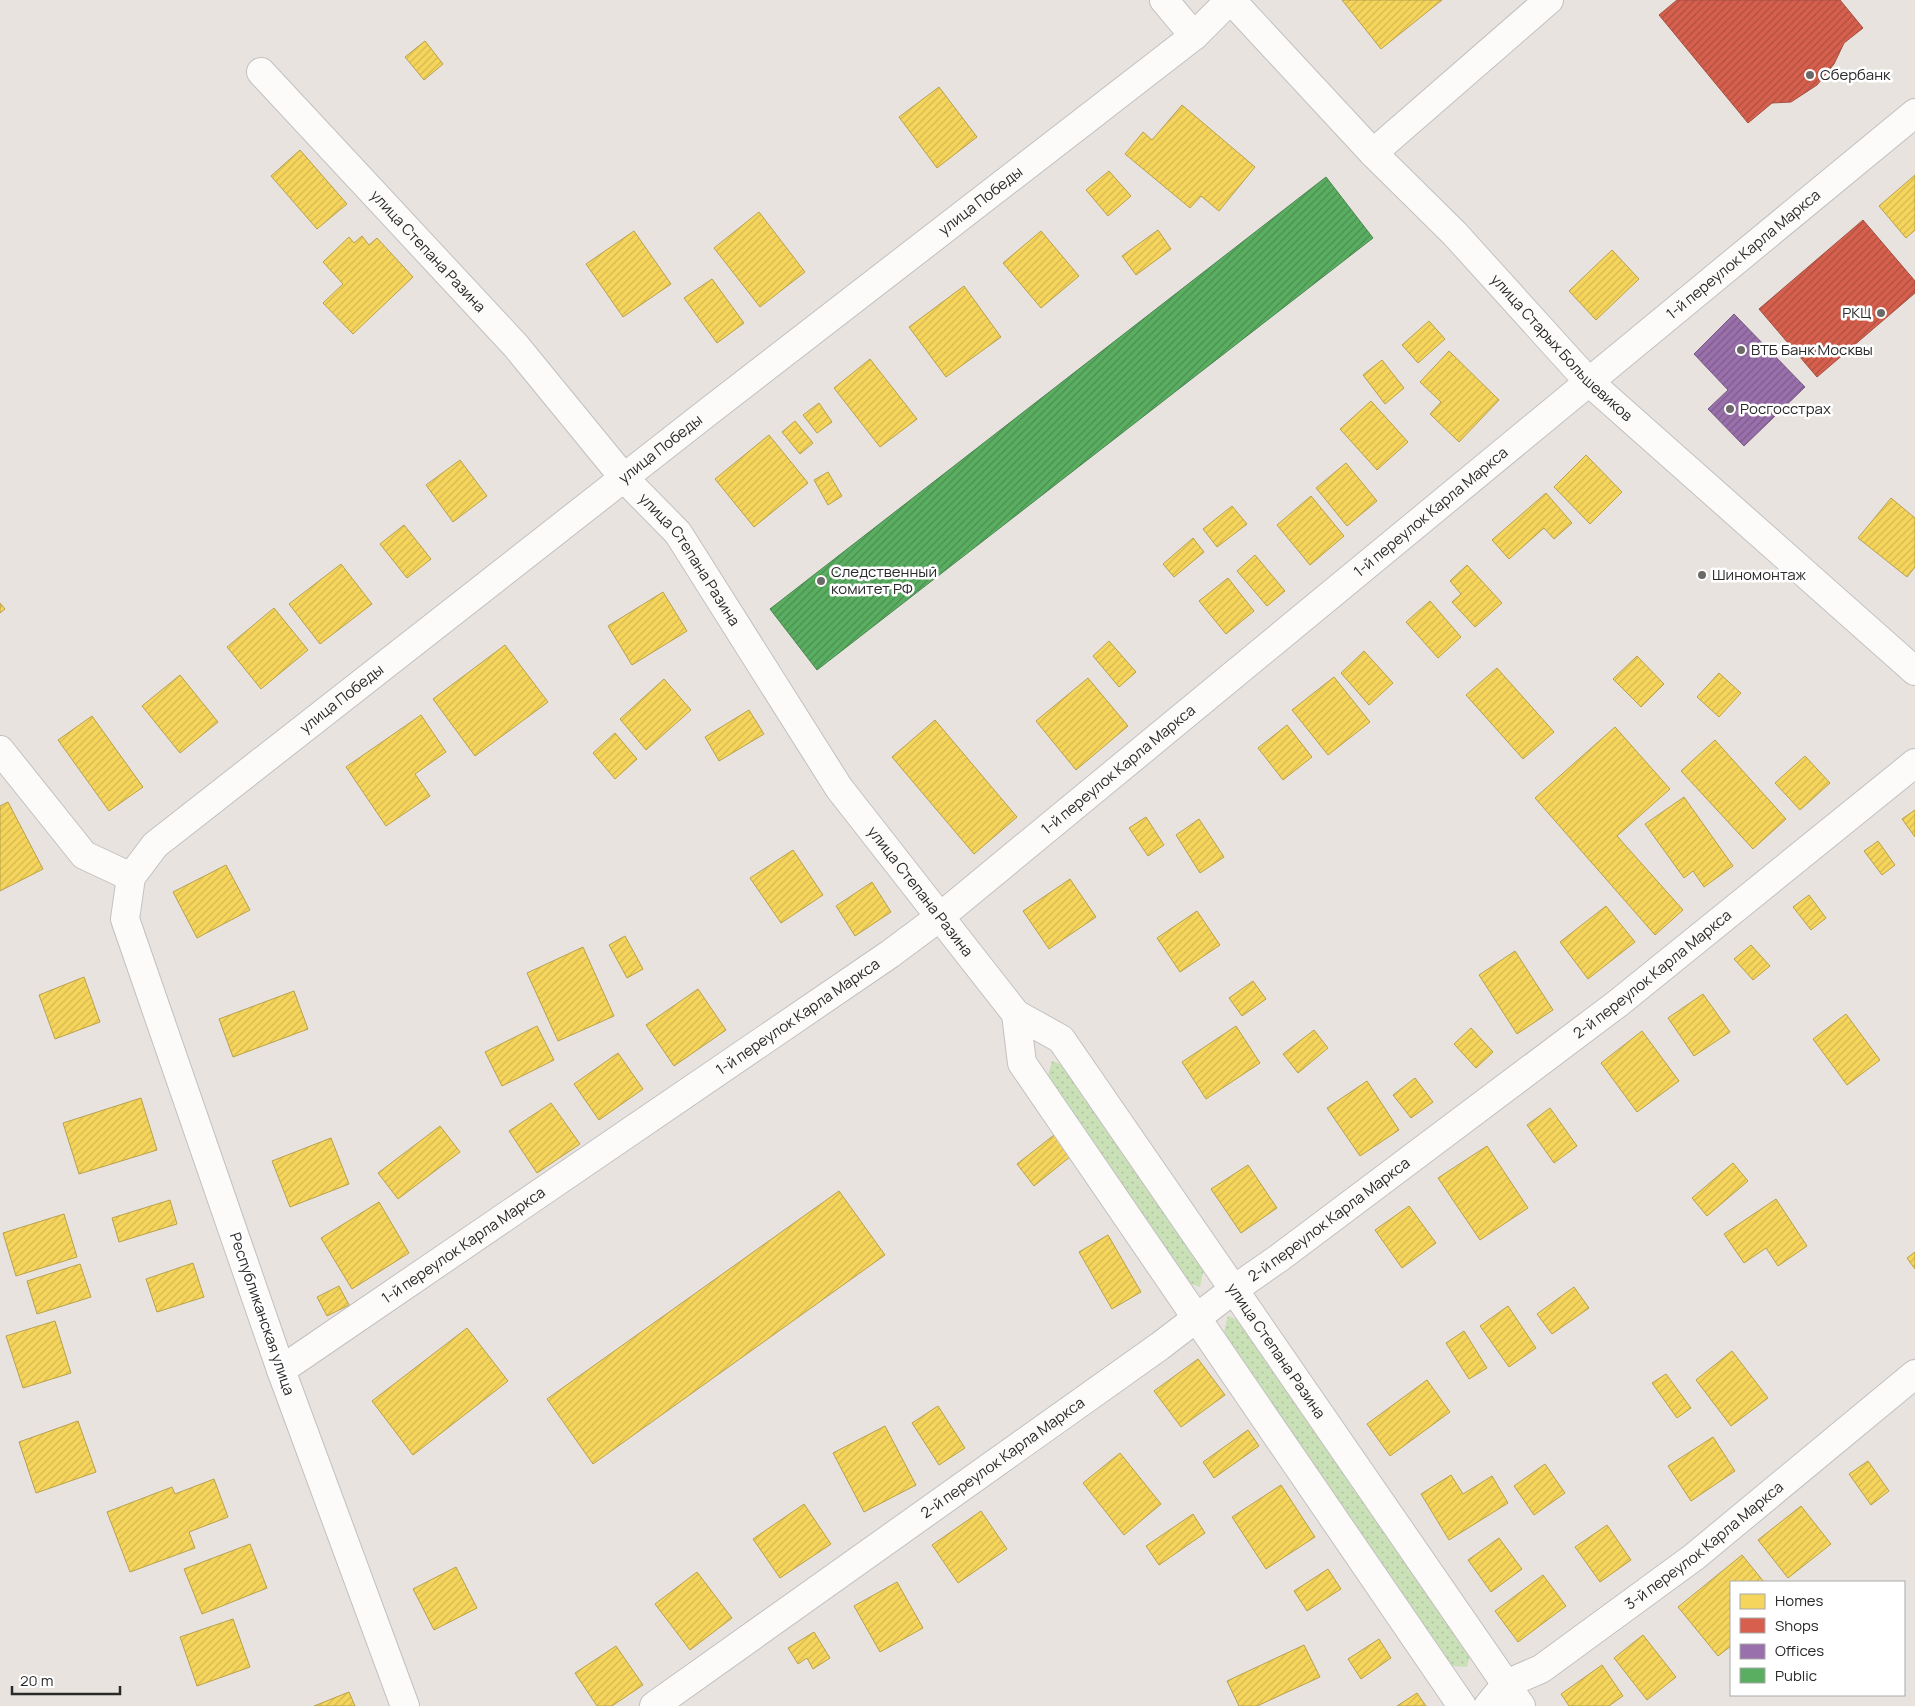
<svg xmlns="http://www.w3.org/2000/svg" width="1915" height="1706" font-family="Manrope,sans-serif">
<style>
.grass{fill:url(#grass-dots)}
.homes{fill:url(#homes-hatch);stroke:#b8a14d}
.shops{fill:url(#shops-hatch);stroke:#a25042}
.offices{fill:url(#offices-hatch);stroke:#775b84}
.public{fill:url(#public-hatch);stroke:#4b8650}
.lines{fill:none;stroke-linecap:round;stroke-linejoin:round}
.minor-casing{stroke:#c2c0c0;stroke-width:30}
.minor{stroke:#fcfbfa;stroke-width:28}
.poi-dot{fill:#6c6a68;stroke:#fff;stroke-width:2}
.labels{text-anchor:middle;stroke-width:5;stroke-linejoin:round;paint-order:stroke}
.poi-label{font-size:15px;fill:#292929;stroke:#fff;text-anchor:start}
.street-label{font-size:15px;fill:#292929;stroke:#fff}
</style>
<defs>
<pattern id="grass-dots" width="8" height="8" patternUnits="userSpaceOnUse" patternTransform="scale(1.25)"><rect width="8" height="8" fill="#cae1b8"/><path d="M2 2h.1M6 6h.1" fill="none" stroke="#aec19e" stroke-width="1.8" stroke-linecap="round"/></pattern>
<pattern id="homes-hatch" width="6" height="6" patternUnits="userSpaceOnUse" patternTransform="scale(1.25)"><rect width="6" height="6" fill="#f6d55c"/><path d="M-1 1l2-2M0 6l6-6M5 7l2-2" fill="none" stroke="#d3b750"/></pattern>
<pattern id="shops-hatch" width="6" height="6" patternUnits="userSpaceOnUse" patternTransform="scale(1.25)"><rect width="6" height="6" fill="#d6604d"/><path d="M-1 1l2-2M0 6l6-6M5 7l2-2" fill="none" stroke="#ae4f40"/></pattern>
<pattern id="offices-hatch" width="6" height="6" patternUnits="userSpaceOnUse" patternTransform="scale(1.25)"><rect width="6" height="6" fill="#9970ab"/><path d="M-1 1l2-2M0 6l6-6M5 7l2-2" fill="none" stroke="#7d5c8b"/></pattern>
<pattern id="public-hatch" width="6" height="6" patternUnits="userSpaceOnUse" patternTransform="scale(1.25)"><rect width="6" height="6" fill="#5aae61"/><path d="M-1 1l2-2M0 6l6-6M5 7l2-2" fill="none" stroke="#4a8e50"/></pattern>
</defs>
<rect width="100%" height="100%" fill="#e8e3de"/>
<path class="grass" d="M 1052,1061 L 1068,1067 L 1204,1268 L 1200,1287 L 1186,1282 L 1047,1079 Z
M 1228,1316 L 1243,1322 L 1471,1652 L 1467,1667 L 1452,1666 L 1224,1332 Z"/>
<path class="homes" d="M 1342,0 L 1442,0 L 1381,49 Z
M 425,41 L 443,64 L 424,80 L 405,57 Z
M 939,87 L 977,137 L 937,168 L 899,117 Z
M 1182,105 L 1255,167 L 1219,211 L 1201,196 L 1190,208 L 1125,154 L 1143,132 L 1152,140 Z
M 300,150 L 347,204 L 317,229 L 271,176 Z
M 1109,171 L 1131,196 L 1108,216 L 1086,190 Z
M 1915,175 L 1915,230 L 1906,238 L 1879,206 Z
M 759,212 L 805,272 L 760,307 L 714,248 Z
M 1158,230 L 1171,249 L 1136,275 L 1122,256 Z
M 634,231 L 671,284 L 623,317 L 586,264 Z
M 1041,231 L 1079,276 L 1041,308 L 1003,263 Z
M 362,236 L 369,245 L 377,238 L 413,277 L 353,334 L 323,303 L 343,284 L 323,262 L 349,237 L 354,243 Z
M 1612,250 L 1639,279 L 1596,320 L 1569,291 Z
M 712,279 L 744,323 L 717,343 L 684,298 Z
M 964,286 L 1001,337 L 946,377 L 909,327 Z
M 1429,321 L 1445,339 L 1418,363 L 1402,345 Z
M 1449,351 L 1499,400 L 1459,442 L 1430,414 L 1441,402 L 1420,382 Z
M 870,359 L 917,419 L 880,447 L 834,388 Z
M 1382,360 L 1404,388 L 1385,404 L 1363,375 Z
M 1371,401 L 1408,442 L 1377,470 L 1340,429 Z
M 819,403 L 832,422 L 817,433 L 803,415 Z
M 795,421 L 813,443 L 800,454 L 782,432 Z
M 769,435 L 808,483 L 754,527 L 715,479 Z
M 1586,455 L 1622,492 L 1590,524 L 1554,487 Z
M 460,460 L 487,496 L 453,522 L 426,485 Z
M 1346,463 L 1377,501 L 1347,526 L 1316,488 Z
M 828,472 L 842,496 L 828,505 L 814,480 Z
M 1546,493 L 1572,523 L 1554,539 L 1544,528 L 1509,559 L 1492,540 Z
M 1311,496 L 1344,536 L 1310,565 L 1277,525 Z
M 1891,498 L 1915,518 L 1915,567 L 1907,577 L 1858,538 Z
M 1232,506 L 1247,524 L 1217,547 L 1203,529 Z
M 404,525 L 431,559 L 407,578 L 380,544 Z
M 1193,538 L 1204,552 L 1174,577 L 1163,564 Z
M 1255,555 L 1285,591 L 1267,606 L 1237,571 Z
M 341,564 L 372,604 L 320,644 L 289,604 Z
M 1467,565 L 1502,603 L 1475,627 L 1452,602 L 1461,594 L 1450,581 Z
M 1228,578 L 1254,611 L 1226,634 L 1199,601 Z
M 663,592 L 687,631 L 632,665 L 608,626 Z
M 1430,601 L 1461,637 L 1438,658 L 1406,622 Z
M 0,603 L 5,609 L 0,613 Z
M 274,608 L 308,650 L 261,689 L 227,647 Z
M 1109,641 L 1136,672 L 1119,687 L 1093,656 Z
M 505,645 L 548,702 L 475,756 L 433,699 Z
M 1364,651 L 1393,683 L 1369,705 L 1341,673 Z
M 1637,656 L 1664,684 L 1641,707 L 1613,679 Z
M 1497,668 L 1554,732 L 1523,759 L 1466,695 Z
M 1719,673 L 1741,693 L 1719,717 L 1697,697 Z
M 180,675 L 218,722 L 180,753 L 142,706 Z
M 1334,677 L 1370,722 L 1328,755 L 1292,710 Z
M 1088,678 L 1128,726 L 1076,770 L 1036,721 Z
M 664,679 L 691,710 L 646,750 L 620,719 Z
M 749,710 L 764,734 L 719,761 L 705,737 Z
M 421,715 L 446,752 L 415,774 L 430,796 L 386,826 L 346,767 Z
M 92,716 L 143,787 L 109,811 L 58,740 Z
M 935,720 L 1017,817 L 974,854 L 892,757 Z
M 1287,725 L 1312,757 L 1283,780 L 1258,748 Z
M 1615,727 L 1670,789 L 1617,836 L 1683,910 L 1655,935 L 1535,798 Z
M 615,733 L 637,759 L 615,779 L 593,753 Z
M 1715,740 L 1786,819 L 1753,849 L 1681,771 Z
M 1805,756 L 1830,783 L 1800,810 L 1775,783 Z
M 1684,797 L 1733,866 L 1704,887 L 1693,871 L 1684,878 L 1645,824 Z
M 8,802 L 43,869 L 0,891 L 0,806 Z
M 1915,810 L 1915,837 L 1902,819 Z
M 1146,817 L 1164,845 L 1148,856 L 1129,828 Z
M 1199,819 L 1224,857 L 1200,873 L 1176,835 Z
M 1878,841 L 1895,865 L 1882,875 L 1864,851 Z
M 793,850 L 823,895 L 781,923 L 750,878 Z
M 226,865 L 250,910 L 197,938 L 173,892 Z
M 1070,879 L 1096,917 L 1049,949 L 1023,911 Z
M 872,882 L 891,912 L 855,936 L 836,906 Z
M 1809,895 L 1826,918 L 1811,930 L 1793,907 Z
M 1606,906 L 1635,942 L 1588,979 L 1560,942 Z
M 1197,911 L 1220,945 L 1180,972 L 1157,938 Z
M 625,936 L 643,969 L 627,978 L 609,945 Z
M 1751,945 L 1770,966 L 1753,980 L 1734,959 Z
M 583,947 L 614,1016 L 558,1041 L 527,973 Z
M 1515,951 L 1553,1010 L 1517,1034 L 1479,975 Z
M 84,977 L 100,1022 L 55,1039 L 39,995 Z
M 1253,981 L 1266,999 L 1242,1016 L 1229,998 Z
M 698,989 L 726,1030 L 674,1066 L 646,1025 Z
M 294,991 L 308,1029 L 233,1057 L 219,1019 Z
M 1703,994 L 1730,1032 L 1694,1056 L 1668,1018 Z
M 1846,1014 L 1880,1060 L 1847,1085 L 1813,1039 Z
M 537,1026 L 554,1060 L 502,1086 L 485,1052 Z
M 1236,1026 L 1260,1063 L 1206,1099 L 1182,1062 Z
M 1471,1028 L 1493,1052 L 1476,1068 L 1454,1044 Z
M 1314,1030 L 1328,1048 L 1298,1073 L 1283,1054 Z
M 1642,1031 L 1679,1081 L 1637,1112 L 1601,1063 Z
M 618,1053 L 643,1089 L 599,1120 L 574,1084 Z
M 1415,1078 L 1433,1102 L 1411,1118 L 1393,1095 Z
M 1367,1081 L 1399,1130 L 1360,1156 L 1327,1108 Z
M 141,1098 L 157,1150 L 79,1174 L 63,1123 Z
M 551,1103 L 580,1144 L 537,1173 L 509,1131 Z
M 1550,1108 L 1577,1146 L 1554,1163 L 1527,1125 Z
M 440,1126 L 460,1152 L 398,1199 L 378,1173 Z
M 1054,1135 L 1071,1156 L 1034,1186 L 1017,1164 Z
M 331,1138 L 349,1184 L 290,1207 L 272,1161 Z
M 1487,1146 L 1528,1208 L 1480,1240 L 1438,1178 Z
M 1733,1163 L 1748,1181 L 1707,1216 L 1692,1198 Z
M 1248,1165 L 1277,1208 L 1241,1233 L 1211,1189 Z
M 839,1191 L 885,1255 L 593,1464 L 547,1399 Z
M 1776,1199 L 1807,1246 L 1778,1266 L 1766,1248 L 1744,1263 L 1724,1234 Z
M 170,1200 L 177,1224 L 119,1242 L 112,1218 Z
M 379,1202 L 409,1253 L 352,1289 L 321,1238 Z
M 1409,1206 L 1436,1243 L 1402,1268 L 1375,1230 Z
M 64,1214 L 77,1257 L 16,1276 L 3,1233 Z
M 1108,1235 L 1141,1292 L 1112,1309 L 1079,1252 Z
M 1915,1252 L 1915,1269 L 1907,1258 Z
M 193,1263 L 204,1297 L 157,1312 L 146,1279 Z
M 80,1264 L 91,1297 L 37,1314 L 27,1281 Z
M 339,1286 L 349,1305 L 327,1316 L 317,1297 Z
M 1574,1287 L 1589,1308 L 1552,1334 L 1537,1314 Z
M 1508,1306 L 1536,1348 L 1509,1367 L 1480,1326 Z
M 55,1321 L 71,1373 L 23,1388 L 6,1336 Z
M 467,1328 L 508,1381 L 413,1455 L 372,1401 Z
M 1464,1331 L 1487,1368 L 1469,1379 L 1446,1343 Z
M 1732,1351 L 1768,1398 L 1731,1426 L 1696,1380 Z
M 1198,1359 L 1225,1395 L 1181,1427 L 1154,1391 Z
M 1666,1374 L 1691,1408 L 1677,1418 L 1652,1383 Z
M 1427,1380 L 1450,1412 L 1390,1456 L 1367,1424 Z
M 938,1406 L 965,1448 L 939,1465 L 912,1423 Z
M 78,1421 L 96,1472 L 36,1493 L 19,1442 Z
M 885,1426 L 916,1485 L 864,1512 L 833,1453 Z
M 1248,1430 L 1259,1446 L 1214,1478 L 1203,1462 Z
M 1713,1437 L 1735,1471 L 1691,1501 L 1668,1466 Z
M 1120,1453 L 1161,1504 L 1124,1535 L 1083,1483 Z
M 1868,1461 L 1889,1491 L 1871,1505 L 1849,1474 Z
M 1545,1464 L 1565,1493 L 1534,1515 L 1514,1486 Z
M 1451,1475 L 1463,1494 L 1492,1476 L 1508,1503 L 1449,1540 L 1421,1494 Z
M 214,1479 L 228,1517 L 189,1532 L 195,1548 L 130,1572 L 107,1512 L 172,1487 L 175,1494 Z
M 1281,1485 L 1315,1537 L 1266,1569 L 1232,1517 Z
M 804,1504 L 831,1544 L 780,1578 L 753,1539 Z
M 1801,1506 L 1831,1544 L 1788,1578 L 1758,1540 Z
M 981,1511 L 1007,1549 L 958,1583 L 932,1545 Z
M 1193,1514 L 1205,1533 L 1159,1565 L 1146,1546 Z
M 1607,1525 L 1631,1560 L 1600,1582 L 1575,1547 Z
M 1499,1538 L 1522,1569 L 1491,1592 L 1468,1560 Z
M 250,1544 L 267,1588 L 202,1614 L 184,1569 Z
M 1742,1555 L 1764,1582 L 1731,1582 L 1731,1646 L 1718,1656 L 1678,1607 Z
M 456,1567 L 477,1608 L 434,1630 L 413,1589 Z
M 1328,1569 L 1341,1589 L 1307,1611 L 1294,1591 Z
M 697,1572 L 732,1618 L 690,1650 L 655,1604 Z
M 1543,1575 L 1566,1606 L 1518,1642 L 1495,1611 Z
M 897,1582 L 923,1628 L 880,1652 L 854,1606 Z
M 233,1619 L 250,1667 L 197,1686 L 180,1637 Z
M 814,1632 L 830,1658 L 813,1669 L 807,1658 L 798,1664 L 788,1648 Z
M 1643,1635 L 1676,1677 L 1647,1700 L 1614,1658 Z
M 1379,1639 L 1391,1658 L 1361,1679 L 1348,1659 Z
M 1304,1645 L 1320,1677 L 1257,1706 L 1239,1706 L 1227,1681 Z
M 616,1646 L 643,1685 L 612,1706 L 597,1706 L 575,1673 Z
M 1602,1665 L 1623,1696 L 1609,1706 L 1569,1706 L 1561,1694 Z
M 349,1692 L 355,1706 L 314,1706 Z
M 1417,1693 L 1426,1706 L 1397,1706 Z"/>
<path class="shops" d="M 1677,0 L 1840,0 L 1863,28 L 1844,43 L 1834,64 L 1817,85 L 1791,102 L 1772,103 L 1748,123 L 1659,15 Z
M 1863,220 L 1915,281 L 1915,293 L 1817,377 L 1759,309 Z"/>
<path class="offices" d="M 1734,314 L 1805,387 L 1744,446 L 1708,409 L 1728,390 L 1694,354 Z"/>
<path class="public" d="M 1326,177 L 1373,238 L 817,670 L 770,609 Z"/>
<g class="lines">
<g class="minor-casing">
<g id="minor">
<path d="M 1164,0 L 1194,36"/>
<path id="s1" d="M 1231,0 L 1373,153 L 1455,234 L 1588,381 L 1915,671"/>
<path id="s2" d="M 261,72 L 516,346 L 624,478 L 678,533 L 839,788 L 1016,1014 L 1061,1039 L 1521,1706"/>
<path d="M 1373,153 L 1549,0"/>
<path d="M 0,750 L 84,855 L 131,877"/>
<path d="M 1016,1014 L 1022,1063 L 1462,1706"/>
<path id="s3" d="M 281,1370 L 890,954 L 941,916 L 1915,113"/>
<path id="s4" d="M 405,1706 L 281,1370 L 125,919 L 131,877 L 155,845 L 704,415 L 1194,36 L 1230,0"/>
<path id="s5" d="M 654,1706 L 1160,1346 L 1233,1290 L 1279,1258 L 1617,1004 L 1915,763"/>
<path id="s6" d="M 1488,1706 L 1506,1684 L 1541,1669 L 1694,1557 L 1915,1374"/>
</g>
</g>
<use href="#minor" class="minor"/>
</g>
<g class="poi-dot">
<circle cx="1810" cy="75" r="5"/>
<circle cx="1881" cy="313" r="5"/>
<circle cx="1741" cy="350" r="5"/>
<circle cx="1730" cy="409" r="5"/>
<circle cx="1702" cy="575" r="5"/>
<circle cx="821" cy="581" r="5"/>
</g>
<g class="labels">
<g class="poi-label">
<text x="1820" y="80">Сбербанк</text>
<text x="1871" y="318" text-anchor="end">РКЦ</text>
<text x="1751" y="355">ВТБ Банк Москвы</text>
<text x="1740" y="414">Росгосстрах</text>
<text x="831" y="577">Следственный<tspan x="831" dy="17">комитет РФ</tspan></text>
<text x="1712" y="580">Шиномонтаж</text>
</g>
<g class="street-label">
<text dy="5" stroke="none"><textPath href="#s4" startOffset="1965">улица Победы</textPath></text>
<text dy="5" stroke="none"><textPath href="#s2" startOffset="245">улица Степана Разина</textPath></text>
<text dy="5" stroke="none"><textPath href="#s3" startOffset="1841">1-й переулок Карла Маркса</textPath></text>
<text dy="5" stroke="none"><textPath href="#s1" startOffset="480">улица Старых Большевиков</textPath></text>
<text dy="5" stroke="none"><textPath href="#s4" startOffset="1560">улица Победы</textPath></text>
<text dy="5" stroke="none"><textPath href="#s3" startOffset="1436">1-й переулок Карла Маркса</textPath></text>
<text dy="5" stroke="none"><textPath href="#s2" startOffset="650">улица Степана Разина</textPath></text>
<text dy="5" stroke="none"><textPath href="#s4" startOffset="1155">улица Победы</textPath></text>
<text dy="5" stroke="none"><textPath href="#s3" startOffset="1031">1-й переулок Карла Маркса</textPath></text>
<text dy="5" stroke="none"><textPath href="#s2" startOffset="1055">улица Степана Разина</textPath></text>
<text dy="5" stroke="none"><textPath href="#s5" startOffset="1238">2-й переулок Карла Маркса</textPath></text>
<text dy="5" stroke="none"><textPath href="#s3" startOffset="626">1-й переулок Карла Маркса</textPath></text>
<text dy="5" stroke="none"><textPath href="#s5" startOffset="832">2-й переулок Карла Маркса</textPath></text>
<text dy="5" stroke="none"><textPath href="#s3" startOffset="221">1-й переулок Карла Маркса</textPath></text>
<text transform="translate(262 1314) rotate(71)" y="5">Республиканская улица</text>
<text dy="5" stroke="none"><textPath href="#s2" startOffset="1641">улица Степана Разина</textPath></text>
<text dy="5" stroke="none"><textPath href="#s5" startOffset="428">2-й переулок Карла Маркса</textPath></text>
<text dy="5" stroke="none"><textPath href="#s6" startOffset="271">3-й переулок Карла Маркса</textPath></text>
</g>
</g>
<rect x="1730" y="1581" width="175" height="115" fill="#ffffff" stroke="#a9a9a9"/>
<rect x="1740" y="1594" width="25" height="15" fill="#f6d55c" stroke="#a9a9a9"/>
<text x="1775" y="1606" font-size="15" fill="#292929">Homes</text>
<rect x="1740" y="1618" width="25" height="15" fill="#d6604d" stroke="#a9a9a9"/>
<text x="1775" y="1631" font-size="15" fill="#292929">Shops</text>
<rect x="1740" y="1644" width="25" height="15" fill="#9970ab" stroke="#a9a9a9"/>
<text x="1775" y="1656" font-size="15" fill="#292929">Offices</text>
<rect x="1740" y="1668" width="25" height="15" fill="#5aae61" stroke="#a9a9a9"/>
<text x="1775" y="1681" font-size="15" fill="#292929">Public</text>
<path d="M12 1686v8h108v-8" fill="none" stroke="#292929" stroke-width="2.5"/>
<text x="20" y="1686" font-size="15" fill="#292929" stroke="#ffffff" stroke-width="4" paint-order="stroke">20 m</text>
</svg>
